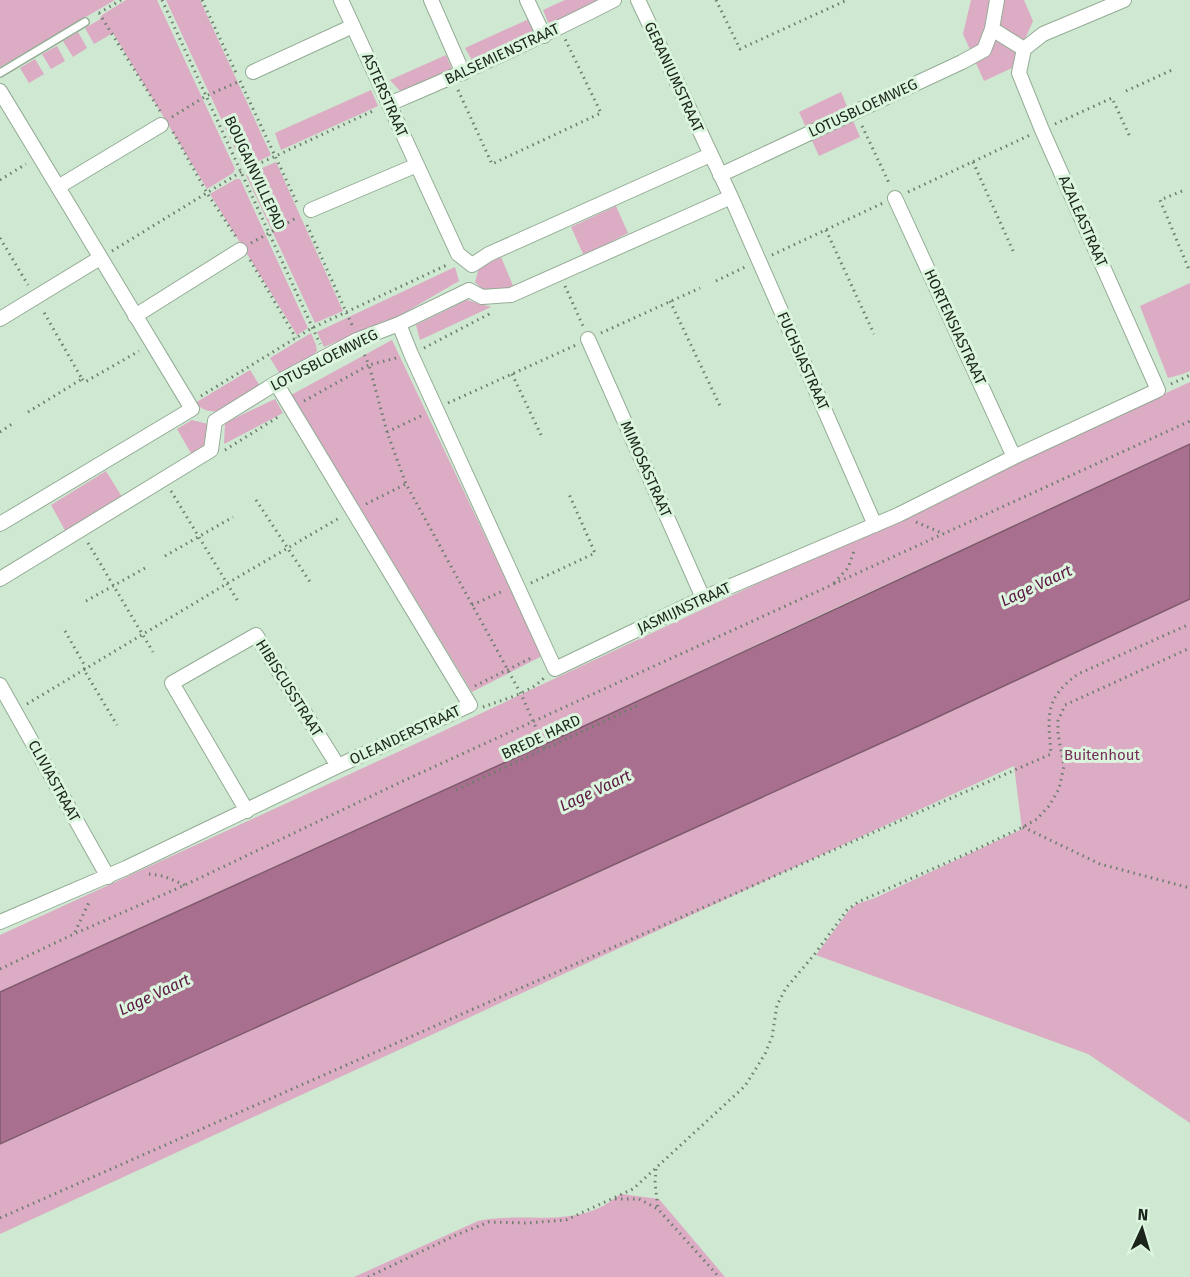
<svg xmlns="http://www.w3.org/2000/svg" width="1190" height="1277" font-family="'Fira Sans',sans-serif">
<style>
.green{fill:#dcabc4}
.water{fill:#a8708e;stroke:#7e5a6c;stroke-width:1.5}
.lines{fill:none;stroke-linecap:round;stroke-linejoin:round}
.service-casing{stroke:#94ac96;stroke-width:10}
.minor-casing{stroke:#94ac96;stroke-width:16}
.path{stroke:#6d7e6e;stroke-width:3;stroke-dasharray:1.5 4.5;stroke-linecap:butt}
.service{stroke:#fff;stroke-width:7}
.minor{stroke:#fff;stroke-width:14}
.labels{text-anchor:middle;stroke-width:6;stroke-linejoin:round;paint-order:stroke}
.street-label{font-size:15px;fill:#1b251c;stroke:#dcf5de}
.park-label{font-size:15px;fill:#762f59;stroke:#dcf5de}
.water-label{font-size:16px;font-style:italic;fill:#5b1641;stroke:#dcf5de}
</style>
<rect width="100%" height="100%" fill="#cfe8d1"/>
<path class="green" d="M 0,0 L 115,0 L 0,67 Z
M 126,0 L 157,0 L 235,169 L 233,173 L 207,189 L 113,33 L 94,44 L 85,28 L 99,20 L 102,15 Z
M 166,0 L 200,0 L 271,155 L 244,168 Z
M 565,0 L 605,0 L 550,27 L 543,10 Z
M 971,0 L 1024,0 L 1033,21 L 1012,68 L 984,81 L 963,34 Z
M 529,19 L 535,33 L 472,60 L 465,48 Z
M 78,32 L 87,48 L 73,57 L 63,41 Z
M 57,46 L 65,61 L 51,69 L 42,54 Z
M 446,55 L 452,69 L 400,91 L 390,80 Z
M 35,59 L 44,74 L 29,83 L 20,68 Z
M 371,90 L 378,106 L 281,150 L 275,133 Z
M 841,92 L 860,137 L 819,156 L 799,112 Z
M 276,162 L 343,311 L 315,323 L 246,175 Z
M 236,179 L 240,179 L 308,328 L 297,335 L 210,194 Z
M 616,206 L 628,233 L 584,256 L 571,227 Z
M 501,257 L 514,288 L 499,292 L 483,290 L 475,282 L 479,268 Z
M 455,267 L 459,281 L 399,316 L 324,347 L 317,332 Z
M 1190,283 L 1190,371 L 1183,374 L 1168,378 L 1140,306 Z
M 467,300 L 491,307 L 420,340 L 416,325 Z
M 311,333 L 316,345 L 317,351 L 314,354 L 280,374 L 270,358 Z
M 392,340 L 542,656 L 472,692 L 291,395 Z
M 250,370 L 260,386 L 218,411 C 208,412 203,410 195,403 Z
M 1190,382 L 1190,444 L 835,608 L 539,747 L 0,992 L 0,935 L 439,733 L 1042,450 Z
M 275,399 L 283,413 L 224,444 L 225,423 Z
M 192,420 L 208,424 L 206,446 L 192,455 L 177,429 Z
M 106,471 L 122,497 L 66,532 L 51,505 Z
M 1190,599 L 1190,1123 L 1088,1054 L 816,955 L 850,909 L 857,904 L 875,898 L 1022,829 L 1014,766 L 0,1234 L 0,1144 L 912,729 Z
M 621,1194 L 659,1199 L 725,1277 L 354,1277 L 478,1221 C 518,1212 562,1226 601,1207 C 608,1204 614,1198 621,1194 Z"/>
<path class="water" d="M 1190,444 L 1190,599 L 912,729 L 0,1144 L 0,992 L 539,747 Z"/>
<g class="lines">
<g class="service-casing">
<path id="service" d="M 0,73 L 85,22"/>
</g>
<g class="minor-casing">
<path id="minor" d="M 341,0 L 458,254 L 472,265
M 431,0 L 463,73
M 527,0 L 544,36
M 638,0 L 731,197 L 875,525
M 992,29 L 1024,49
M 1024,49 L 1043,34 L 1124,0
M 253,72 L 353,26
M 0,91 L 192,409
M 389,104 C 465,72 540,38 614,0
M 720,175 L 962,62 L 984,50 L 992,29 L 997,0
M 58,187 L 161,125
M 895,198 L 1014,457
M 311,210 L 417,165
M 472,265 L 489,254 L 710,155
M 469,290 L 482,297 L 511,295 L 731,197
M 135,316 L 240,250
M 0,319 L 100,258
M 399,324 L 411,354 L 555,669 L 703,598 L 898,515 L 1014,457 L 1158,390 L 1042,130 L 1019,73 L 1024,49
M 588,339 L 703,598
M 215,421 L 276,383 L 357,340 L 399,324 L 469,290
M 0,524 L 192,409
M 0,579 L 211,450 L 215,421
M 0,685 L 108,877
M 247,811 L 172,683 L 256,635 L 338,766
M 0,922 L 126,868 L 338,766 L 470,705 L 276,383"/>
</g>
<path class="path" d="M 162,0 L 320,344
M 202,0 L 237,75
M 716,0 L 740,49 L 847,0
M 99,13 L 160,111
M 99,13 L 121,0
M 240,81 L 298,205
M 458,90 L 492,164 L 601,113 L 565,39
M 1126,91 L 1172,70
M 172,117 L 206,96 L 240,81
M 1055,124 L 1112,98 L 1130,137
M 862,126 L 890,185
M 173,132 L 207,193 L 236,237
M 973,162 L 1014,253
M 0,180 L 26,164
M 1182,191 L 1160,200 L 1190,272
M 908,192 L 1030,135
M 307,225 L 352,325
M 826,230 L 874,334
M 0,238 L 28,285
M 251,243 L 298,217
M 112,251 L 241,172 L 375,110
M 772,255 L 883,203
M 250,260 L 296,338
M 716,281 L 747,266
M 565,286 L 583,326
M 670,301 L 721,408
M 601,333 L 700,288
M 424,348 L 489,314 L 491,311
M 396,358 L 369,365 L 387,432 L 406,484 L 521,694 L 545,748
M 512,374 L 542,437
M 82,379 L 85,382 L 139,351
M 1171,384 L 1190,375
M 201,396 L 312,328 L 449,264
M 304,401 L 369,365 L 364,354
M 448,403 L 576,345
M 28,412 L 82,379 L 42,309
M 0,432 L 12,424
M 387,432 L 423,415
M 225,450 L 278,417
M 171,491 L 239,603
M 256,500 L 312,585
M 366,504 L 406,484
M 916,522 L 944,534
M 88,543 L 153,652
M 165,556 L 233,517
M 531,583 L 595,553 L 569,494
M 834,583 L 848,568 L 854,551
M 86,601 L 147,567
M 472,605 L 503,591
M 65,631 L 85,666 L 84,670 L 117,725
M 475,686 L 533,657
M 27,704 L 233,580 L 341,517
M 483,707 C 504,699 528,694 544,678
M 456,790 L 637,706
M 1023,827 L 1100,864 L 1190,888
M 149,874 L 163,876 L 185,885
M 75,932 L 90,900
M 0,969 L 74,934 L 185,885 L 403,781 L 1190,421
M 656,1169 L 655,1183 L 658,1209
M 615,1199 L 639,1199 L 658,1209 L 719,1277
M 0,1218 L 1051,754 C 1048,715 1044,699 1078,674 L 1190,624
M 368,1277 L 456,1235 L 489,1222 L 527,1223 L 566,1220 L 633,1189 L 745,1086 L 765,1054 L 772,1037 L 777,1005 L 786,988 L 814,955 L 847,910 L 858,902 L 964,855 L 1023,827 L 1037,819 L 1049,806 L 1059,789 L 1064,766 L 1058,734 L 1058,721 L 1065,705 L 1190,648"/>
<use href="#service" class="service"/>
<use href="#minor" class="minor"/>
</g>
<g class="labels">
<g class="street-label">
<text transform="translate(502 54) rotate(-25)" y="5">BALSEMIENSTRAAT</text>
<text transform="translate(674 77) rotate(65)" y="5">GERANIUMSTRAAT</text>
<text transform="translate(385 95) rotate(66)" y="5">ASTERSTRAAT</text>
<text transform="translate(863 108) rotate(-25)" y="5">LOTUSBLOEMWEG</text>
<text transform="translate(255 173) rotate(65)" y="5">BOUGAINVILLEPAD</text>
<text transform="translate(1083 221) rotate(66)" y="5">AZALEASTRAAT</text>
<text transform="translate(955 327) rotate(65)" y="5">HORTENSIASTRAAT</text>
<text transform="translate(324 360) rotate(-27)" y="5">LOTUSBLOEMWEG</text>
<text transform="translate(803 361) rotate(66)" y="5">FUCHSIASTRAAT</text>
<text transform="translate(646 469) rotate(66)" y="5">MIMOSASTRAAT</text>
<text transform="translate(684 608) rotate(-25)" y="5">JASMIJNSTRAAT</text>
<text transform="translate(289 688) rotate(58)" y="5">HIBISCUSSTRAAT</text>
<text transform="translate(405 735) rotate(-25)" y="5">OLEANDERSTRAAT</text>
<text transform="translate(541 737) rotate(-25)" y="5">BREDE HARD</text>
<text transform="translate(54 781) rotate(61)" y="5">CLIVIASTRAAT</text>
</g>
<g class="park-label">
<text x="1102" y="760">Buitenhout</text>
</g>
<g class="water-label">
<text transform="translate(1036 585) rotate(-25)" y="6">Lage Vaart</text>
<text transform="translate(595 790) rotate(-25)" y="6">Lage Vaart</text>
<text transform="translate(154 994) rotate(-25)" y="6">Lage Vaart</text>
</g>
</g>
<g transform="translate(1142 1229) rotate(4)" stroke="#dcf5de" stroke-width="4.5" paint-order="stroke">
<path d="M0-4.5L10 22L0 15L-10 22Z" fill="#1b251c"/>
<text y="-9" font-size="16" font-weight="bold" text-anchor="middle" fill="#1b251c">N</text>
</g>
</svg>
